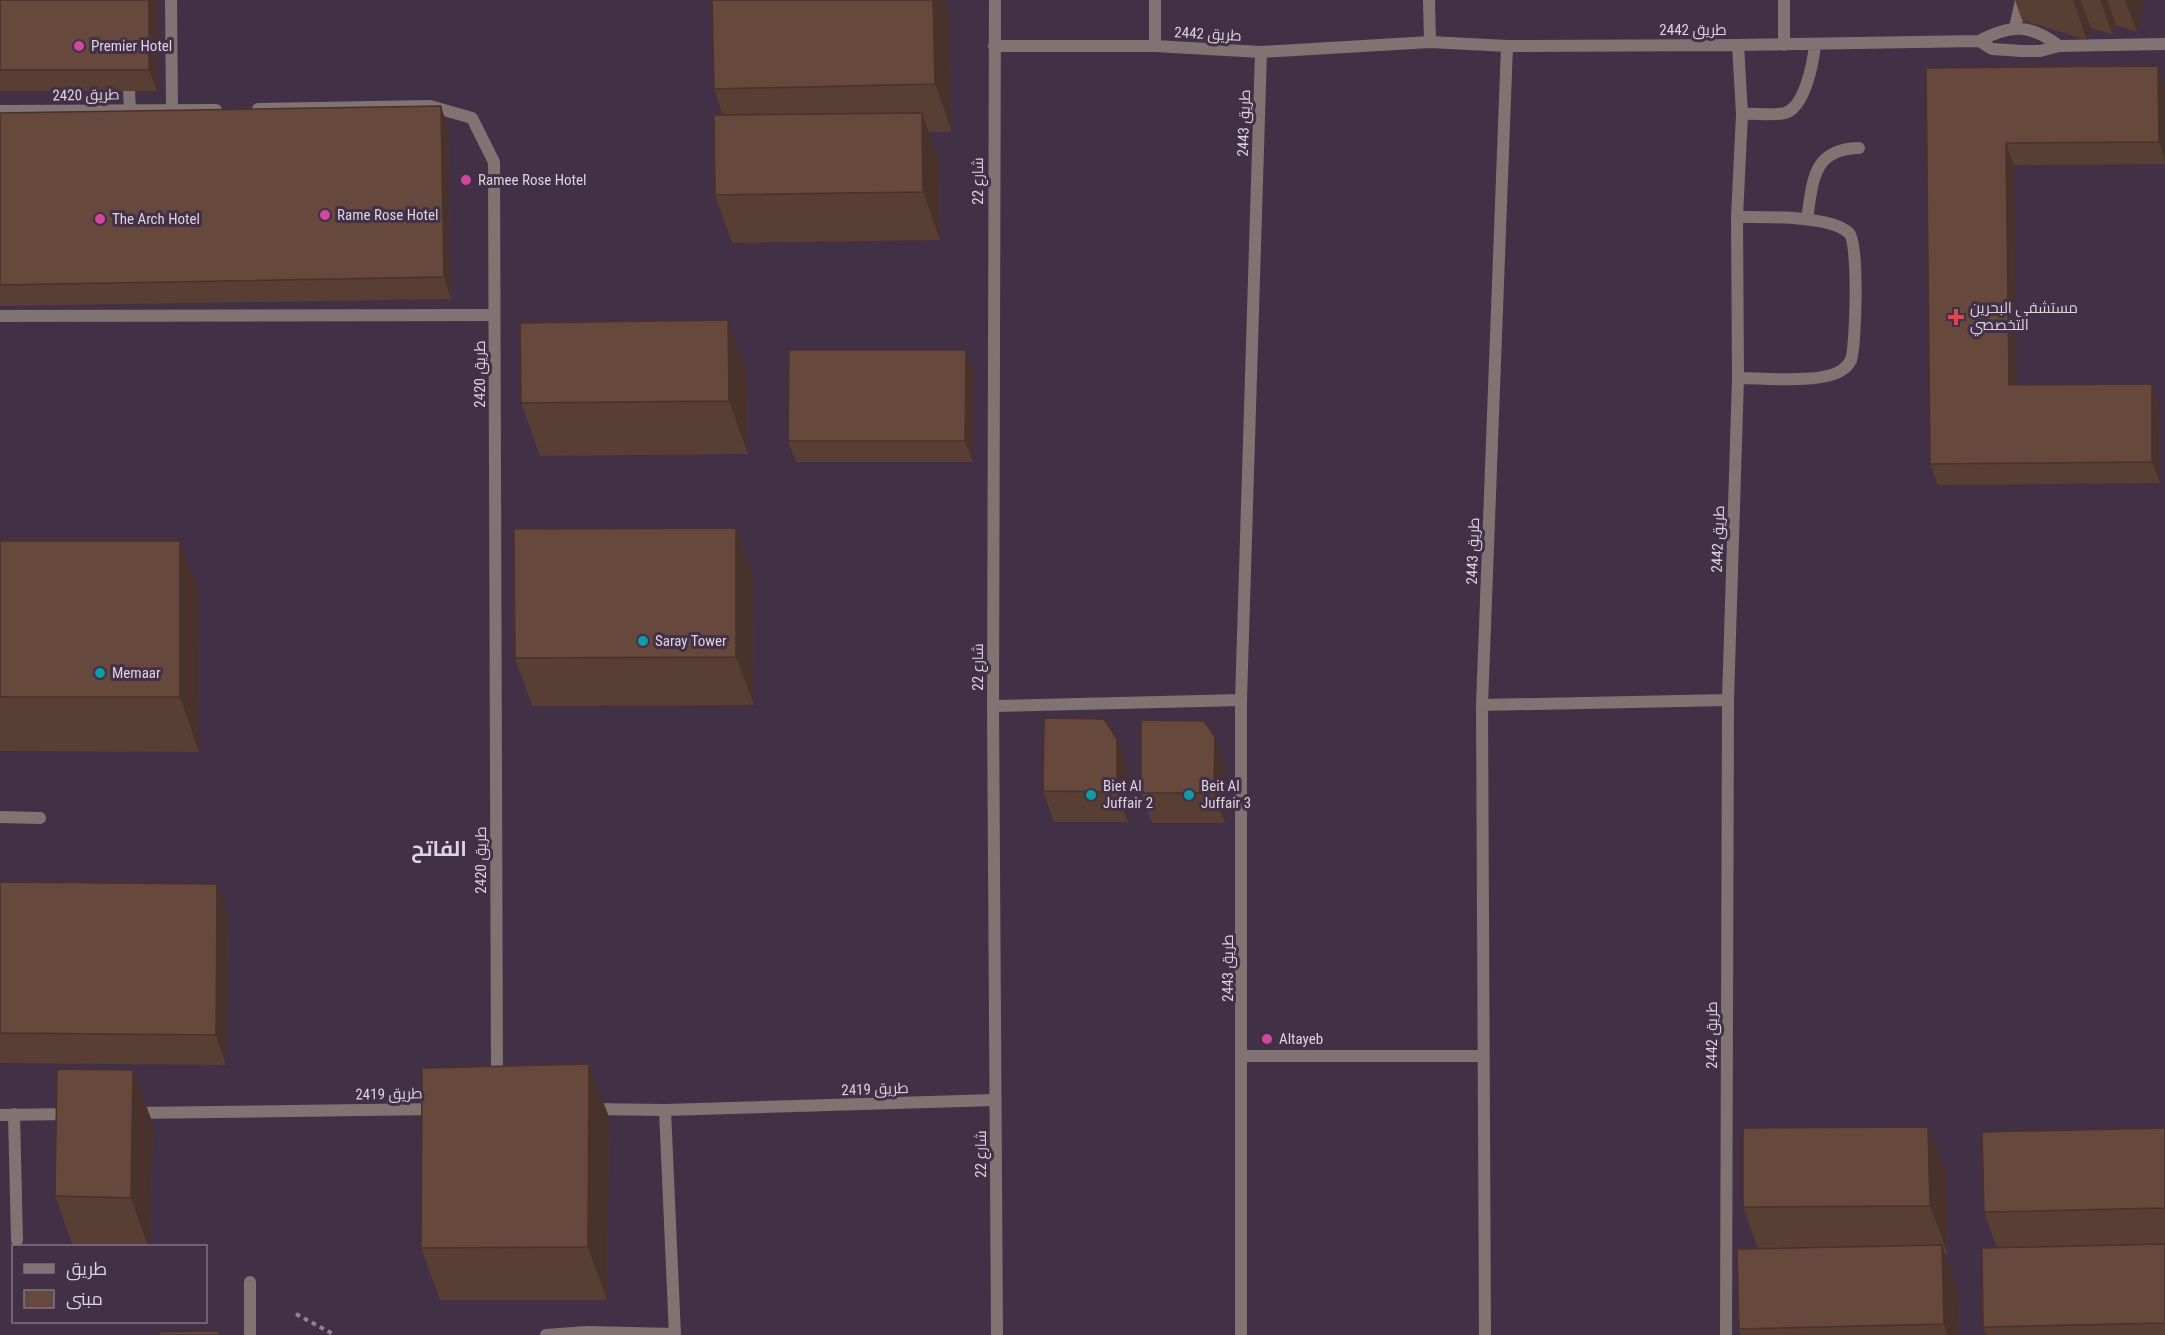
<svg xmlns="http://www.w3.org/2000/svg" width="2165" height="1335" font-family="'Roboto Condensed',Cairo,sans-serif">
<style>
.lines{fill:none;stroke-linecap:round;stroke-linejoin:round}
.path{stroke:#918395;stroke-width:4;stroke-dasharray:4.5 4.5;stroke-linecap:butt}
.service{stroke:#817371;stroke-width:12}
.minor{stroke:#817371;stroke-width:12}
.tertiary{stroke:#817371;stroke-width:12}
.wall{fill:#593e34}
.shaded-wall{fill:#48322b}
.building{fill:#67483d;stroke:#48322b;stroke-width:1.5}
.hotel-dot{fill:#d1479c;stroke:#423046;stroke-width:2}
.health-dot{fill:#e0444e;stroke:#423046;stroke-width:2}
.culture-dot{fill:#0f9aa8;stroke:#423046;stroke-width:2}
.labels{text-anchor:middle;stroke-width:6;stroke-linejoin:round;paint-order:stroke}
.street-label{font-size:15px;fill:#ded3e1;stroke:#423046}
.poi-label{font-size:15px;fill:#ded3e1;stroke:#423046;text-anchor:start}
.district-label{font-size:21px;font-weight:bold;fill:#ded3e1;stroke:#423046}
</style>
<rect width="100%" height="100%" fill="#423046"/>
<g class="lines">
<path class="path" d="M 296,1314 L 335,1335"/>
<path class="service" d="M 171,0 L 172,109
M 1155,0 L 1155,46
M 1429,0 L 1430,42
M 1784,0 L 1784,45
M 2015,28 L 2021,0
M 1979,41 L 1992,49 L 2022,51 L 2040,51 L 2059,46 L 2165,44
M 1738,45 L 1979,41 C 2012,24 2030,24 2059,46
M 129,91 L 130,110
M 1742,114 C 1755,113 1772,116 1785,113 C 1805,107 1813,63 1815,45
M 1737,217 C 1762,217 1830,215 1849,233 C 1859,242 1856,345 1851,360 C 1849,364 1845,368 1842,370 C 1823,384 1763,378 1738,378
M 1807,219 C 1813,181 1812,149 1859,148
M 0,316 L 494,315
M 0,817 L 40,818
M 665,1110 L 675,1335
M 14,1114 L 17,1240
M 250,1282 L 250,1335
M 546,1335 L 587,1332 L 675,1334"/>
<path class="minor" d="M 994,46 L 1155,46 L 1261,52 L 1430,42 L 1507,46 L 1738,45 L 1742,114 L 1737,217 L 1738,378 L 1728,700 L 1726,1335
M 258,109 L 430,106 L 472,118 L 494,162 L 497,1083
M 0,111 L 216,110
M 1482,705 L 1728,700
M 993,706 L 1241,700
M 1243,1056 L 1483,1056
M 589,1109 L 665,1110 L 995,1100
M 133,1113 L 437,1109
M 0,1115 L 71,1114
M 1241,1335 L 1241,700 L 1261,52
M 1485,1335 L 1482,705 L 1507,46"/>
<path class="tertiary" d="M 995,0 L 993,706 L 997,1335"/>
</g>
<path class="wall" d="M 0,0 L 157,0 L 157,91 L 0,91 Z
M 2015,0 L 2144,0 L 2137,32 L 2116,25 L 2113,35 L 2091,28 L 2087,40 L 2022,20 Z
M 949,11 L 952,132 L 929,132 L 939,160 L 940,240 L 732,243 L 715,195 L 723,115 L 714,89 Z
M 1926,68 L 2165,86 L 2165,164 L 2014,165 L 2016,385 L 2159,405 L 2160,483 L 1938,485 L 1930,464 Z
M 0,113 L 448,128 L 451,299 L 0,306 Z
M 974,372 L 973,462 L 796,462 L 788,441 Z
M 747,373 L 748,454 L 540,456 L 521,403 Z
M 736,528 L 753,576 L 754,705 L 532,706 L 515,658 Z
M 0,541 L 180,541 L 200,595 L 199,752 L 0,751 Z
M 1215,737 L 1225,767 L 1225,823 L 1152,823 L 1141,793 Z
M 1128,769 L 1128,822 L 1054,822 L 1043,791 Z
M 0,882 L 228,914 L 226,1065 L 0,1063 Z
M 609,1117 L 607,1300 L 440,1300 L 421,1248 Z
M 153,1124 L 150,1246 L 73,1246 L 55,1196 Z
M 1928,1127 L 1946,1174 L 1948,1254 L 1945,1254 L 1959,1293 L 1960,1335 L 1741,1335 L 1739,1329 L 1758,1249 L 1743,1207 Z
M 2165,1128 L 2165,1335 L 1986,1335 L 1983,1327 L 1997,1248 L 1984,1212 Z"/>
<path class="shaded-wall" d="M 149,0 L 157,0 L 157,91 L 149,70 Z
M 933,0 L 945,0 L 949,11 L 952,132 L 935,84 Z
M 2073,0 L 2080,0 L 2091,28 L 2087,40 Z
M 2100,0 L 2107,0 L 2116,25 L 2113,35 Z
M 2125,0 L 2144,0 L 2137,32 Z
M 2158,66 L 2165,86 L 2165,160 L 2159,142 Z
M 441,106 L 448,128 L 451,299 L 444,277 Z
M 922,113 L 939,160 L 940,240 L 923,192 Z
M 2006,143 L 2014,165 L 2017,406 L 2009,385 Z
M 728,320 L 747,373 L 748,454 L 729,401 Z
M 966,350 L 974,372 L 973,462 L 965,441 Z
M 2152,384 L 2159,405 L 2160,483 L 2152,462 Z
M 736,528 L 753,576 L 754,705 L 736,657 Z
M 180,541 L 200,595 L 199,752 L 180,697 Z
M 1215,737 L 1225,767 L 1225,823 L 1214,793 Z
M 1117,739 L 1128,769 L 1128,822 L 1117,792 Z
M 217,884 L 228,914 L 226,1065 L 216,1035 Z
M 589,1064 L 609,1117 L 607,1300 L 588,1247 Z
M 133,1070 L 153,1124 L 150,1246 L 148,1246 L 131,1198 Z
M 1928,1127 L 1946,1174 L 1948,1254 L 1930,1206 Z
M 1942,1245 L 1959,1293 L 1960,1335 L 1947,1335 L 1944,1324 Z"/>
<path class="building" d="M 0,0 L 149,0 L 149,70 L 0,70 Z
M 712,0 L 933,0 L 935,84 L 714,89 Z
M 2158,66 L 2159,142 L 2006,143 L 2009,385 L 2152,384 L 2152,462 L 1930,464 L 1926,68 Z
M 441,106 L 444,277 L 0,285 L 0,113 Z
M 922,113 L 923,192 L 715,195 L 714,115 Z
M 728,320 L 729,401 L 521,403 L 520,323 Z
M 789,350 L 966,350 L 965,441 L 788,441 Z
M 736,528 L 736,657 L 515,658 L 514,529 Z
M 0,541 L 180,541 L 180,697 L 0,697 Z
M 1044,718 L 1104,719 L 1117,739 L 1117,792 L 1043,791 Z
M 1141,720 L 1204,721 L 1215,737 L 1214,793 L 1141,793 Z
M 0,882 L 217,884 L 216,1035 L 0,1033 Z
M 589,1064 L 588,1247 L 421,1248 L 422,1068 Z
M 57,1069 L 133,1070 L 131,1198 L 55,1196 Z
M 1928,1127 L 1930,1206 L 1743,1207 L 1743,1128 Z
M 2165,1128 L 2165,1208 L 1984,1212 L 1982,1132 Z
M 2165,1244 L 2165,1323 L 1983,1327 L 1982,1248 Z
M 1942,1245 L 1944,1324 L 1739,1329 L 1737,1249 Z
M 219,1331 L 219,1335 L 159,1335 L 159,1332 Z"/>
<g class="hotel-dot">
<circle cx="79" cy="46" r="6"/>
<circle cx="466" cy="180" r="6"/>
<circle cx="325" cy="215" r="6"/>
<circle cx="100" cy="219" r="6"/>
<circle cx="1267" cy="1039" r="6"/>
</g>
<path class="health-dot" d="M1953 308h6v6h6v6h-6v6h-6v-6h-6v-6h6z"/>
<g class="culture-dot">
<circle cx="643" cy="641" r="6"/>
<circle cx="100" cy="673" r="6"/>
<circle cx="1091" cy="795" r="6"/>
<circle cx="1189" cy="795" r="6"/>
</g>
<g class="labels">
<g class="street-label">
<text x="1693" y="35">طريق 2442</text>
<text transform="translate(1208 34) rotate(3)" y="5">طريق 2442</text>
<text transform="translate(86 95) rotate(-1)" y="5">طريق 2420</text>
<text transform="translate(1244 123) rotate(-88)" y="5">طريق 2443</text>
<text transform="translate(978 181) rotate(-90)" y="5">شارع 22</text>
<text transform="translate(480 374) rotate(-90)" y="5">طريق 2420</text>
<text transform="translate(1718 539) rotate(-88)" y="5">طريق 2442</text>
<text transform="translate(1473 551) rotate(-88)" y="5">طريق 2443</text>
<text transform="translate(978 667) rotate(-90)" y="5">شارع 22</text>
<text transform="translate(481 860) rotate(-90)" y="5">طريق 2420</text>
<text transform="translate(1228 968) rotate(-90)" y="5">طريق 2443</text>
<text transform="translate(1712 1035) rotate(-90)" y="5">طريق 2442</text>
<text transform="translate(875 1089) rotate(-2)" y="5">طريق 2419</text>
<text transform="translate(389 1094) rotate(-1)" y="5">طريق 2419</text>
<text transform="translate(981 1154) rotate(-90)" y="5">شارع 22</text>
</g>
<g class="poi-label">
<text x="91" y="51">Premier Hotel</text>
<text x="478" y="185">Ramee Rose Hotel</text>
<text x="337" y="220">Rame Rose Hotel</text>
<text x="112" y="224">The Arch Hotel</text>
<text x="1970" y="313">مستشفى البحرين<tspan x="1970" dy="17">التخصصي</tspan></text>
<text x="655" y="646">Saray Tower</text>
<text x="112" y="678">Memaar</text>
<text x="1103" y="791">Biet Al<tspan x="1103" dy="17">Juffair 2</tspan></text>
<text x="1201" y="791">Beit Al<tspan x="1201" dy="17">Juffair 3</tspan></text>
<text x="1279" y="1044">Altayeb</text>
</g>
<g class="district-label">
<text x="439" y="856">الفاتح</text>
</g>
</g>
<rect x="12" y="1245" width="195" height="78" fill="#423046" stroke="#807184" stroke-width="1.5"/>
<rect x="24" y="1264" width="30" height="9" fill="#817371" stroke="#807184" stroke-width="1.5"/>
<text x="66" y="1275" font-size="18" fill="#ded3e1">طريق</text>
<rect x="24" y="1290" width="30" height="18" fill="#67483d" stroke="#807184" stroke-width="1.5"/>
<text x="66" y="1305" font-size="18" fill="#ded3e1">مبنى</text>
</svg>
